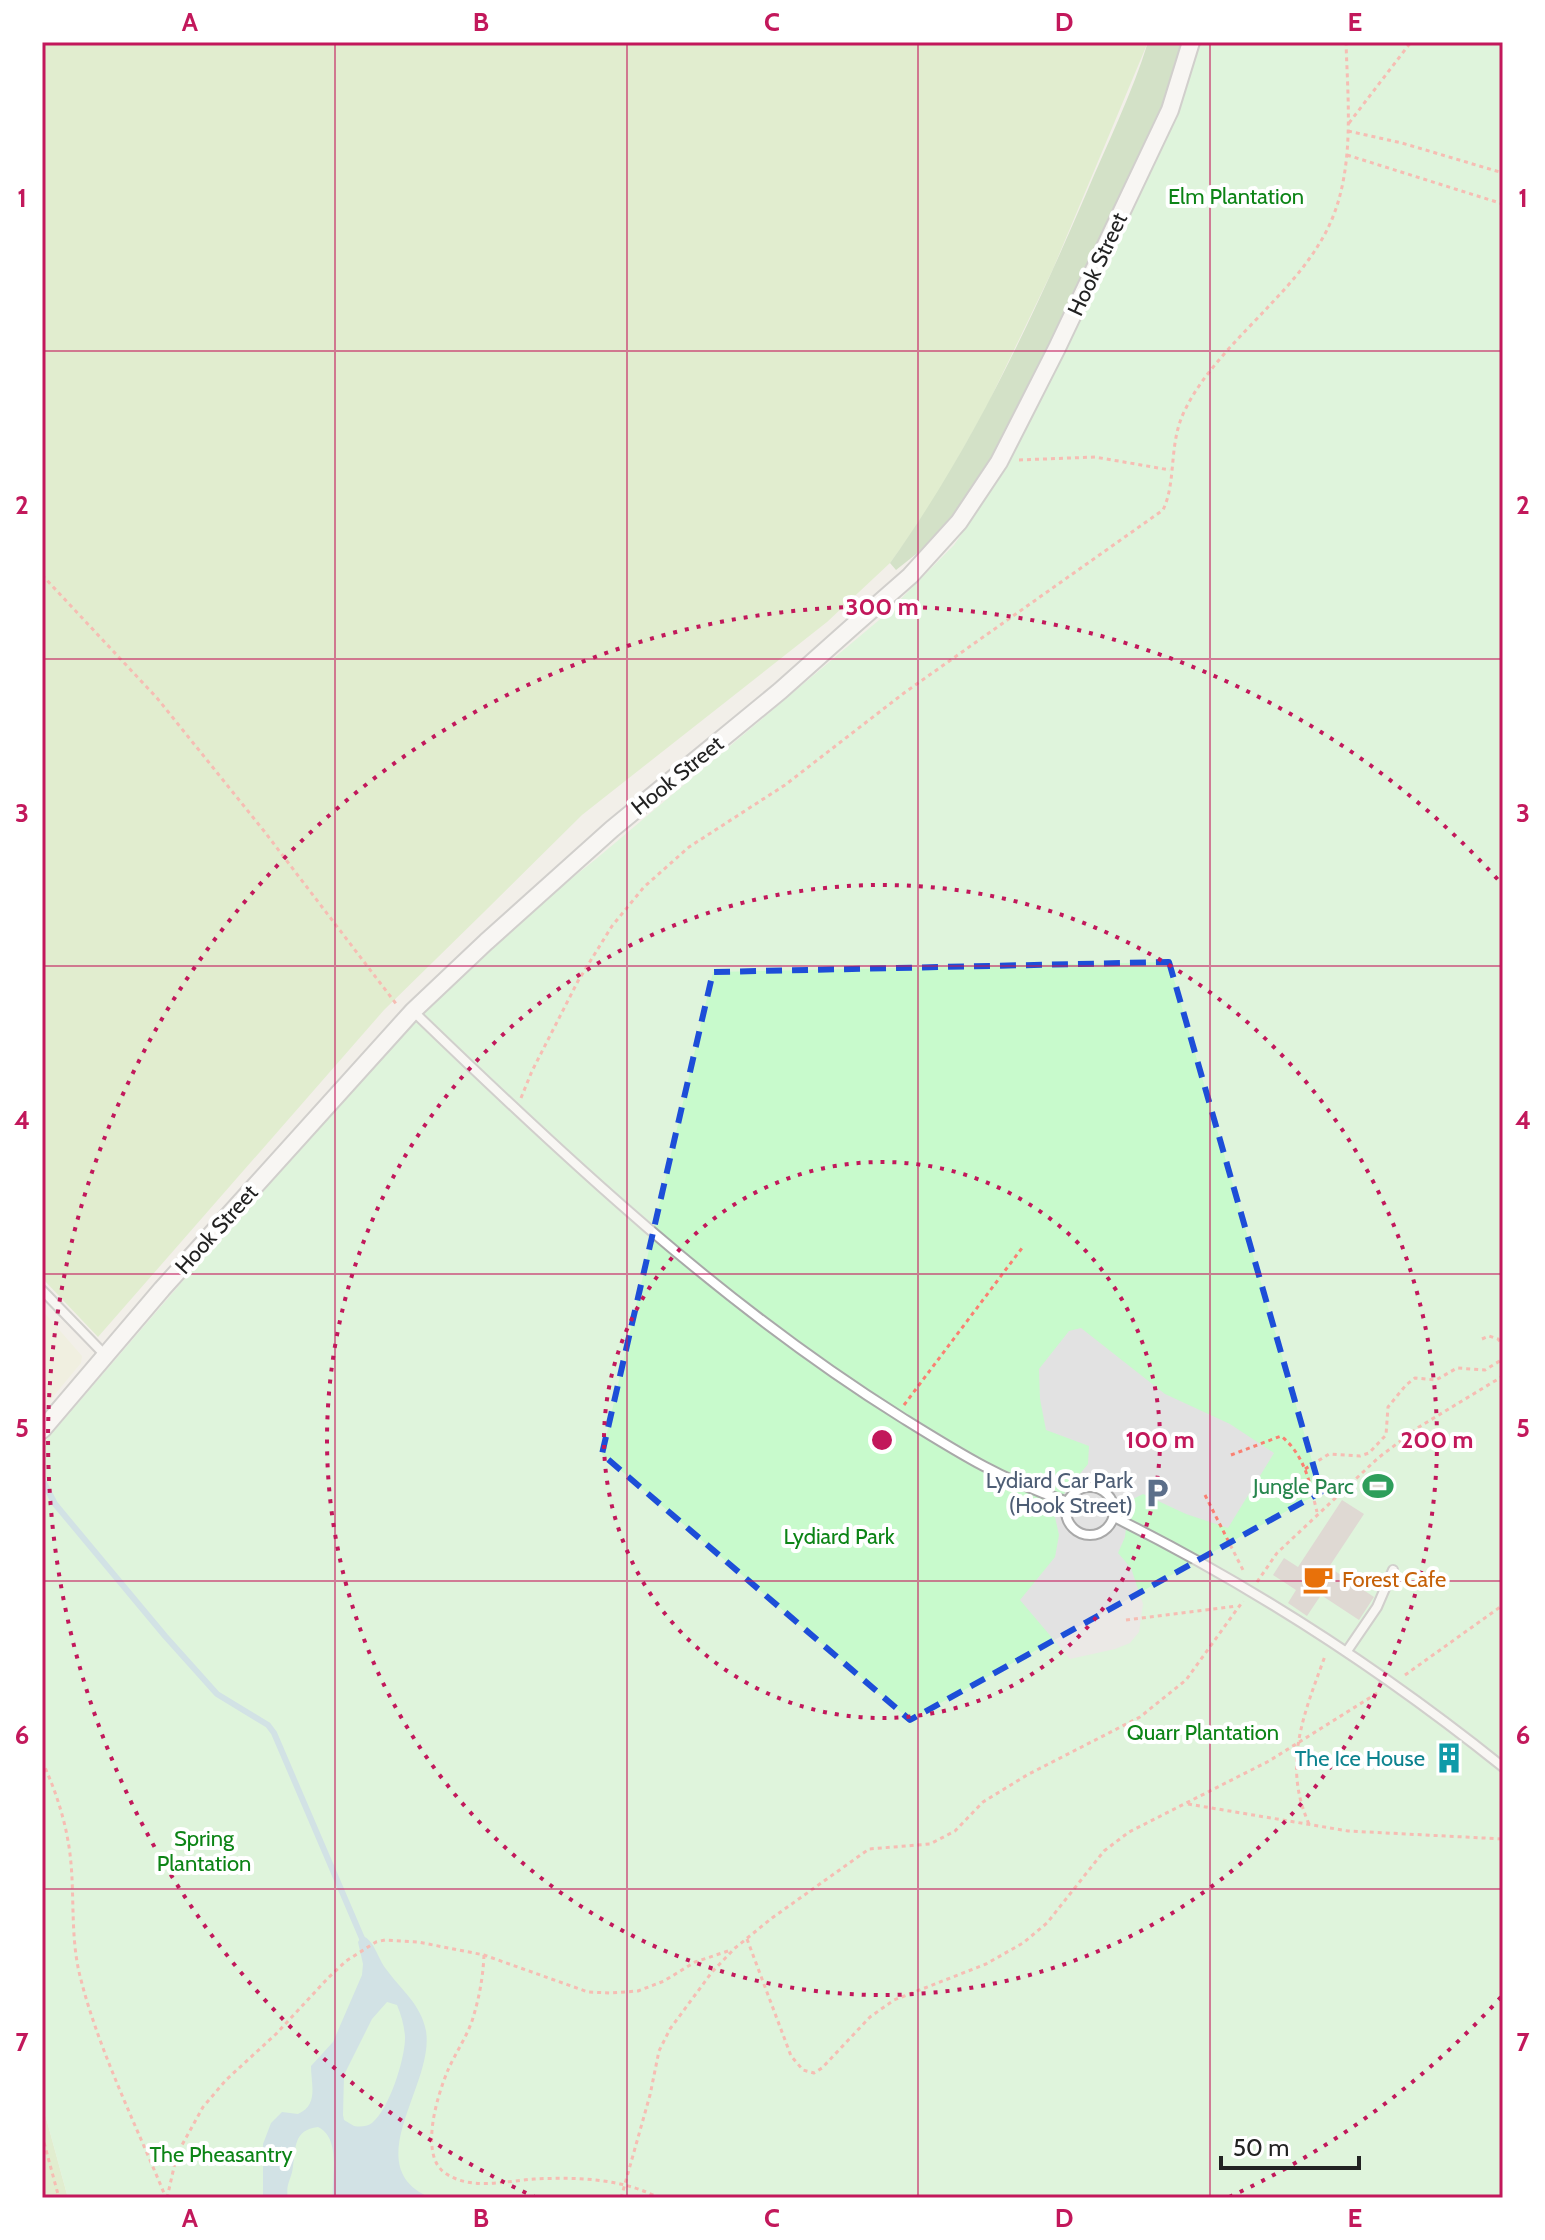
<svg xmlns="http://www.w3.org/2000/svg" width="1545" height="2240" font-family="Cabin,sans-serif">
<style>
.farmland{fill:#eef0d5}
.grass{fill:#cdebb0}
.forest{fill:#add19e}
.park{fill:#c8facc}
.parking{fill:#e2e2e2}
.water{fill:#aad3df;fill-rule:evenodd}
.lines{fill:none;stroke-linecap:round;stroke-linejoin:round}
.stream{stroke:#aad3df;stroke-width:6}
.building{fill:#c7bfb8}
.lane-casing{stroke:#a9a9a9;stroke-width:12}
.street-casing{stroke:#a9a9a9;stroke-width:20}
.path{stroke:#fa8072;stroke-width:3;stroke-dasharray:4 4;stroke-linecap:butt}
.lane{stroke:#fff;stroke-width:8}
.street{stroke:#fff;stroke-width:16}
.marked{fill:none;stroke:#1d4ed8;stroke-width:6;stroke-dasharray:16 10;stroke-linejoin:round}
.grid{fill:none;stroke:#c2185b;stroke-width:2;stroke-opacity:0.55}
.ring{fill:none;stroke:#c2185b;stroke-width:4;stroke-dasharray:4 8}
.labels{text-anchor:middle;stroke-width:8;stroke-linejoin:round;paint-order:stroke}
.park-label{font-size:22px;fill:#0c8416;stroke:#fff}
.street-label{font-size:22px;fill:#222;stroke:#fff}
.service-label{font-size:22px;fill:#4e5e75;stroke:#fff;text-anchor:end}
.leisure-label{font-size:22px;fill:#27864d;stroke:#fff;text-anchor:end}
.food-label{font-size:22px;fill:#c56008;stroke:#fff;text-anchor:start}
.culture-label{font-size:22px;fill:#0d838f;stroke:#fff;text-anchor:end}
.centre{fill:#c2185b;stroke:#fff;stroke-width:4}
.ring-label{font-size:24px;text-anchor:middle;font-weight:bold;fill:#c2185b;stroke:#fff;stroke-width:8;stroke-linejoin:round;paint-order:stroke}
.neatline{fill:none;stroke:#c2185b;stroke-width:3}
.grid-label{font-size:26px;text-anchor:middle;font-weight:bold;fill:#c2185b}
</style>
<rect width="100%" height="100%" fill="#f2efe9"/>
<path class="farmland" d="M 42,1310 L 82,1356 L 81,1363 L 42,1410 Z"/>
<path class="grass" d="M 42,42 L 1148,42 L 1053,269 L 986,408 L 929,509 L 890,563 L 827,622 L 582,815 L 484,912 L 384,1010 L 98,1337 L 42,1278 Z
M 42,2103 L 68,2198 L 42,2198 Z"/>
<path class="forest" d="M 1148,42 L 1187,42 L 1183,60 L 1084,285 L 968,503 L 939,536 L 896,570 L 890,563 C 971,450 1031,322 1086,194 C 1107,144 1132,94 1148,42 Z"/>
<path class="park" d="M 1197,42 L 1503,42 L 1503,2198 L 68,2198 L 42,2103 L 42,1445 L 320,1121 L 400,1034 L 501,934 L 596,859 L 885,615 L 954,545 L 980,507 L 1146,178 Z"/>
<path class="parking" d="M 1081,1328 L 1165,1394 L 1230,1424 L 1274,1453 L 1228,1528 L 1186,1514 L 1143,1494 L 1129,1501 L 1125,1537 L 1118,1553 L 1131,1568 L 1143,1604 L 1139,1632 L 1130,1643 L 1115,1649 L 1070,1659 L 1020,1600 L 1055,1557 L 1059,1535 L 1055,1517 L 1060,1504 L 1065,1492 L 1088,1464 L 1089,1446 L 1046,1430 L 1040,1399 L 1039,1369 L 1069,1331 Z"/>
<path class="water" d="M 362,1936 C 374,1939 378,1959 386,1969 C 401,1990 421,2004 426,2031 C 435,2085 356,2167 431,2198 L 333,2198 C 331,2177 342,2139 318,2127 C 293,2130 296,2148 293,2166 C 292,2179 285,2184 288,2198 L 263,2198 L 263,2144 L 271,2123 L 282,2112 L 298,2114 C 319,2105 311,2084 311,2066 L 333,2042 L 362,1975 L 363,1964 L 358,1942 ZM 387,2002 L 397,2005 C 401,2014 404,2025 405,2036 C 406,2057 389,2110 372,2123 C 366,2127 360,2127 354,2126 L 344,2120 L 343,2115 L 344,2075 L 372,2019 Z"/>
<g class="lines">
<path class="stream" d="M 42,1479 L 55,1504 L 165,1636 L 217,1694 L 268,1725 L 274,1733 L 364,1943"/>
</g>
<path class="building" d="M 1384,1472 L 1393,1493 L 1377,1500 L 1368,1479 Z
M 1342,1500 L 1364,1514 L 1329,1567 L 1374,1597 L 1359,1620 L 1321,1595 L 1307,1616 L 1288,1603 L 1296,1590 L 1273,1575 L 1284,1558 L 1298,1567 Z"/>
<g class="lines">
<g class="lane-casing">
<path id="lane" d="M 413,1011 C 565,1158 722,1305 901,1417 C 959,1453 1003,1481 1068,1502
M 42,1290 L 105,1355
M1066 1511a24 24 0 1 1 48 0a24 24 0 1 1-48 0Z
M 1114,1517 C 1253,1586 1382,1670 1503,1767
M 1347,1651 L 1377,1607 L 1393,1570"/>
</g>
<g class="street-casing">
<path id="street" d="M 42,1430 L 162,1289 L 413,1011 L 486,942 L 612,829 L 780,691 L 853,626 L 910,576 L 959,522 L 999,462 L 1057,348 L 1170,110 L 1191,42"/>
</g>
<path class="path" d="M 1349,123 L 1411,42
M 1348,131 L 1402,143 L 1503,173
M 1347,155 L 1503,204
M 1019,460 L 1095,457 L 1170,470
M 42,575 L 157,698 L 264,831 L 397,1005
M 521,1098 L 532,1071 L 578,981 L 612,926 L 644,887 L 689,847 L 785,785 L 904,693 L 1163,510 C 1177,481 1168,443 1185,410 C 1203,372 1241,336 1269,306 C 1287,287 1306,266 1319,244 C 1357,185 1348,109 1346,42
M 1482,1339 L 1489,1336 L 1498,1339 L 1503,1345
M 904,1405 L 1022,1248
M 1231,1455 L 1281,1436 C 1305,1455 1310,1484 1317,1512
M 1305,1469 L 1329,1454 L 1360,1456 L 1369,1453 L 1386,1435 L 1388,1407 L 1406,1385 L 1415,1378 L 1436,1380 L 1457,1368 L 1485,1370 L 1503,1359
M 1205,1495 L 1244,1572
M 1257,1582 L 1277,1553 L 1378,1458 L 1419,1427 L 1503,1376
M 1126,1620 L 1237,1606
M 1405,1675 L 1503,1605
M 42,1761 C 56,1791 66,1822 70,1854 C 75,1895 70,1936 80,1976 C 98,2049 137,2127 166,2198
M 1188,1804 L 1348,1831 L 1503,1839
M 1309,1824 C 1282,1764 1304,1714 1325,1656
M 747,1939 L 791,2056 L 803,2070 L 814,2073 L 822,2068 L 870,2017 L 894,2000 L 986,1964 L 1023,1943 L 1047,1923 L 1104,1851 L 1129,1832 L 1269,1761 L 1379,1692
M 484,1955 C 483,1978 479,1999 472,2021 C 466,2038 455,2054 448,2070 C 437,2096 419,2155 445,2173 C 471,2191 505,2181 534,2179 C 577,2177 621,2178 659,2198
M 42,2135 L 59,2198
M 167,2198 L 177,2154 L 203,2107 L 226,2080 L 276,2034 L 328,1978 L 346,1961 L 376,1942 L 385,1940 L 418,1942 L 484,1955 L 588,1992 L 611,1993 L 638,1991 L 664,1981 L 695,1962 L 731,1950
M 621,2198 L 650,2095 L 659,2051 L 670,2029 L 712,1972 L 735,1948 L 772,1918 L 869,1849 L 930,1844 L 955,1831 L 983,1802 L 1027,1775 L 1140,1717 L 1186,1680 L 1243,1601"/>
<use href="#lane" class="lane"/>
<use href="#street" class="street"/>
</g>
<path d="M0 0H1545V2240H0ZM 1169,962 L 1321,1492 L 910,1720 L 602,1454 L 713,972 Z" fill="#f2efe9" fill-opacity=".55" fill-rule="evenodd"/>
<path class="marked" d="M 1169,962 L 1321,1492 L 910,1720 L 602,1454 L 713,972 Z"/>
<path class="grid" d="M 335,42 L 335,2198M 627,42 L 627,2198M 918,42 L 918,2198M 1210,42 L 1210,2198M 42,351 L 1503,351M 42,659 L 1503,659M 42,966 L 1503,966M 42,1274 L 1503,1274M 42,1581 L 1503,1581M 42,1889 L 1503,1889"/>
<g class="ring">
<circle cx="882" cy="1440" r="278"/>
<circle cx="882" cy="1440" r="555"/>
<path d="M1501 1997A833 833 0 0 1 1227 2198M537 2198A833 833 0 1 1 1501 883"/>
</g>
<defs>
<g id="stadium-bare" transform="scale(2.4)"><path d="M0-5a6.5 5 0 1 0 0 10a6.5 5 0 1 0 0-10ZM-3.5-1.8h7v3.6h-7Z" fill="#2e9e5b" stroke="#fff" stroke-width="2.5" paint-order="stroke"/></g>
<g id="parking-bare" transform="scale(2.4)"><path d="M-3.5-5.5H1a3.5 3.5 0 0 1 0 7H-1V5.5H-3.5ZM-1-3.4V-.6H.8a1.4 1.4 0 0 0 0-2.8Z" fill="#5c6f8a" stroke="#fff" stroke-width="2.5" paint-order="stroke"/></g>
<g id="cafe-bare" transform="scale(2.4)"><path d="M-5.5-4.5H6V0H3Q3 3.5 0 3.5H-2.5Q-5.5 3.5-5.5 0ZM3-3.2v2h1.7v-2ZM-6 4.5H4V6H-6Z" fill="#e8710a" stroke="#fff" stroke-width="2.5" paint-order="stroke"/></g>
<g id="building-bare" transform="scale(2.4)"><path d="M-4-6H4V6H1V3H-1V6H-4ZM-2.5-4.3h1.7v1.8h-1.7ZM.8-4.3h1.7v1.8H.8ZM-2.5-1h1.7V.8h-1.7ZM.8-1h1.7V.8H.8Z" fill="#0f9aa8" stroke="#fff" stroke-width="2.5" paint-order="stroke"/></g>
</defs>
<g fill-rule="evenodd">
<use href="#stadium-bare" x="1378" y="1486"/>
<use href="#parking-bare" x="1157" y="1493"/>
<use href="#cafe-bare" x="1318" y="1579"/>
<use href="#building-bare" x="1449" y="1758"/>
</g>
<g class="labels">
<g class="park-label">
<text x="1236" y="204">Elm Plantation</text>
<text x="839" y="1544">Lydiard Park</text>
<text x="1203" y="1740">Quarr Plantation</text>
<text x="204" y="1846">Spring<tspan x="204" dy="25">Plantation</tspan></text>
<text x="221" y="2162">The Pheasantry</text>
</g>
<g class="street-label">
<text transform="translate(1097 264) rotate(-65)" y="8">Hook Street</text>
<text transform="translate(677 775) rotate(-39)" y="8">Hook Street</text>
<text transform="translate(216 1229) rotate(-48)" y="8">Hook Street</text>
</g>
<g class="service-label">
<text x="1133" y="1488">Lydiard Car Park<tspan x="1133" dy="25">(Hook Street)</tspan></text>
</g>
<g class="leisure-label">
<text x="1354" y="1494">Jungle Parc</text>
</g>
<g class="food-label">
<text x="1342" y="1587">Forest Cafe</text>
</g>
<g class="culture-label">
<text x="1425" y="1766">The Ice House</text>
</g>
</g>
<circle cx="882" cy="1440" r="12" class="centre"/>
<g class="ring-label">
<text x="882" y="615">300 m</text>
<text x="1160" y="1448">100 m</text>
<text x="1437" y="1448">200 m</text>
</g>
<rect width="1545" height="2240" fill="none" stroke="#ffffff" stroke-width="88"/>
<path d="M1221 2156v12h138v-12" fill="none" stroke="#222222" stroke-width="4"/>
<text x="1233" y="2156" font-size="24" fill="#222222" stroke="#ffffff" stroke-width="6" paint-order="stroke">50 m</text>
<rect x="44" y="44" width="1457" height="2152" class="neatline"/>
<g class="grid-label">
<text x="190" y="31">A</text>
<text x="481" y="31">B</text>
<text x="772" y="31">C</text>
<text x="1064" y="31">D</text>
<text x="1355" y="31">E</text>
<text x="22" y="207">1</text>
<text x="1523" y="207">1</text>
<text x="22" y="514">2</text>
<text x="1523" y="514">2</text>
<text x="22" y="822">3</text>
<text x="1523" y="822">3</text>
<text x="22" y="1129">4</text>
<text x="1523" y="1129">4</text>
<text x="22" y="1437">5</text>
<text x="1523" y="1437">5</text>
<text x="22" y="1744">6</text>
<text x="1523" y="1744">6</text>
<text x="22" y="2051">7</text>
<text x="1523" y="2051">7</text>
<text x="190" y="2227">A</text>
<text x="481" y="2227">B</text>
<text x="772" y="2227">C</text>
<text x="1064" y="2227">D</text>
<text x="1355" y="2227">E</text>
</g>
</svg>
